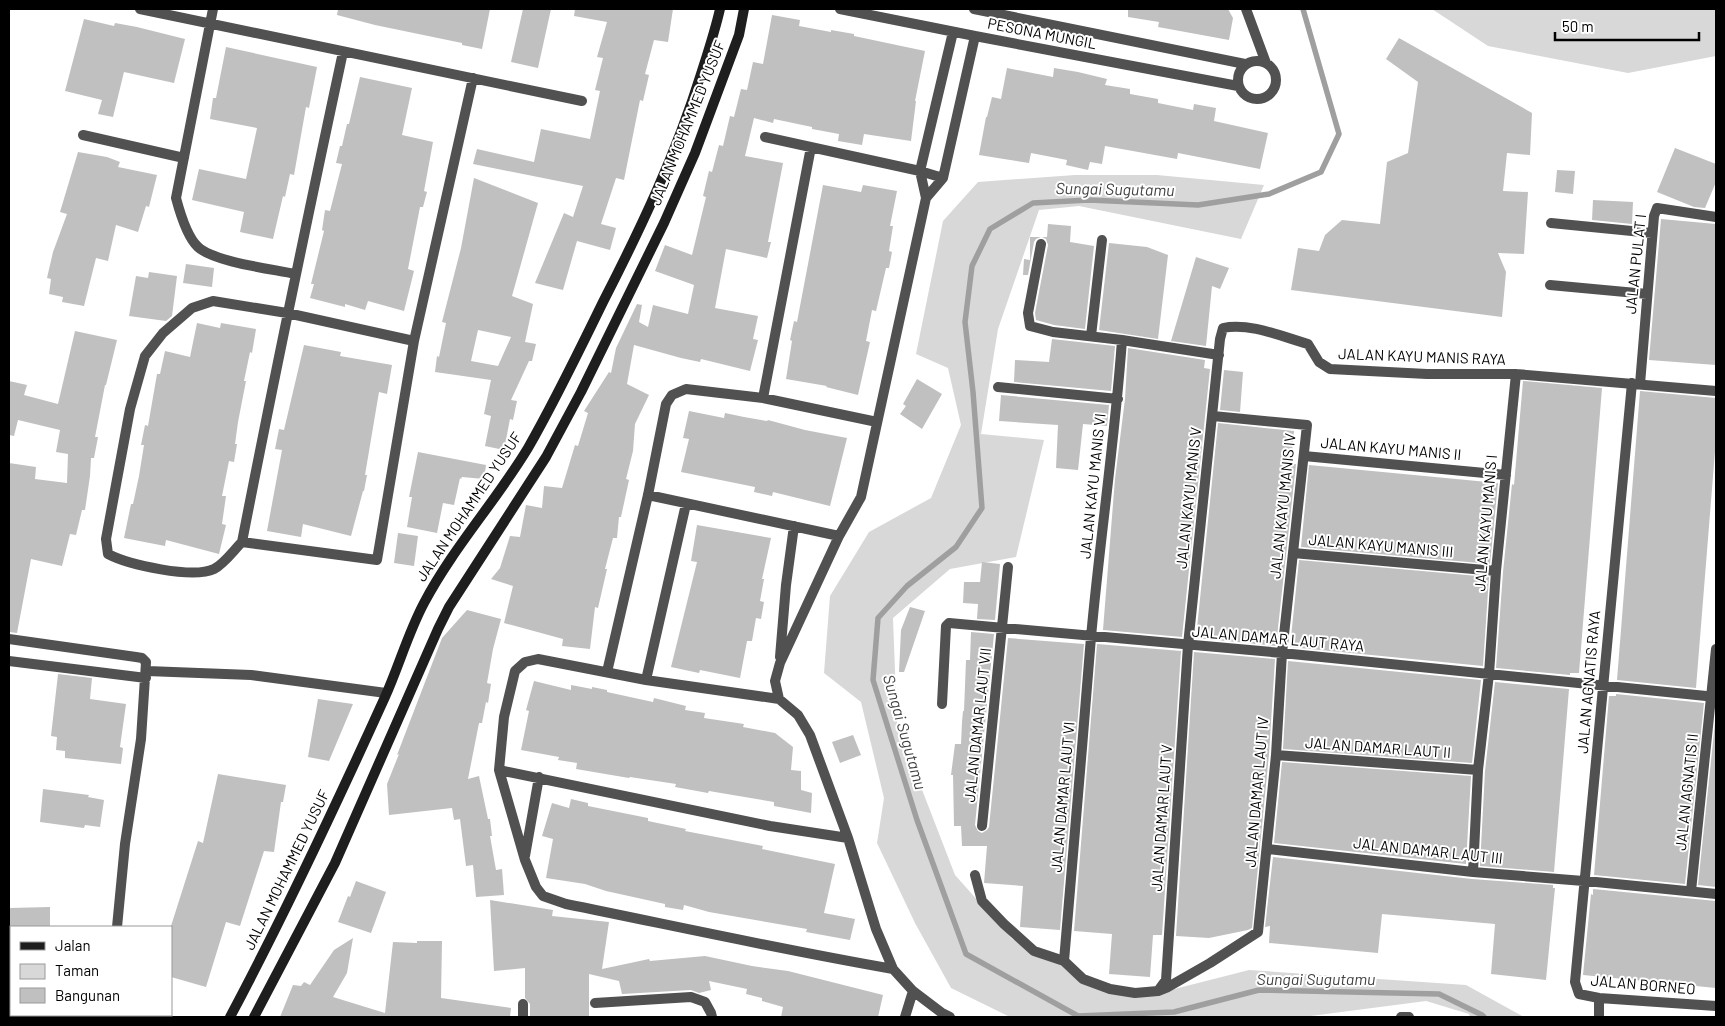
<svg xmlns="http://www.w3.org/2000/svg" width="1725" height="1026" font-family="Barlow,sans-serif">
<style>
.green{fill:#d8d8d8}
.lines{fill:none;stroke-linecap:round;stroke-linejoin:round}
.stream{stroke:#9f9f9f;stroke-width:5.5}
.building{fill:#c0c0c0;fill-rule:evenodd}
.street{stroke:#515151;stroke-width:10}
.secondary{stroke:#1e1e1e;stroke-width:10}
.labels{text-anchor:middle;stroke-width:4;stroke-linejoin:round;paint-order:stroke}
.street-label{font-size:15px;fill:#000;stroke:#fff}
.water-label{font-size:16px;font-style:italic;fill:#404040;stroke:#fff}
</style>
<rect width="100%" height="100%" fill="#fff"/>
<path class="green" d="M 1432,9 L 1716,9 L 1716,56 L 1628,73 L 1488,46 Z
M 1075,175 L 1157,175 L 1264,185 L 1241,239 L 1079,206 L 1039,210 L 998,329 L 981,434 L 1044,440 L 1016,557 L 950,569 L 893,618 L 897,725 L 955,875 L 1012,939 L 1064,961 L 1087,982 L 1155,994 L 1249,970 L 1466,985 L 1524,1017 L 1470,1017 L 1469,1014 L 1426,1001 L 1303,1017 L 1010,1017 L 951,988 L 915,923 L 877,843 L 884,798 L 861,702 L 824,673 L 830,596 L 869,532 L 931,498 L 961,425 L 948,368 L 916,354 L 943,221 L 978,182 Z"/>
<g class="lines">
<path class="stream" d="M 1303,9 L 1339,134 L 1321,172 L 1269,194 L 1198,205 L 1089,200 L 1033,203 L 990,229 L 972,266 L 965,322 L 973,392 L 982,508 L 956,547 L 907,586 L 878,618 L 873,680 L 917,820 L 966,954 L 1078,1016 L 1174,1012 L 1259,990 L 1439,994 L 1482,1015 L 1484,1017"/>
</g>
<path class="building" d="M 338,9 L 490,9 L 482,49 L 462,45 L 462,43 L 375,25 L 337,15 Z
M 523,9 L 551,9 L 538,68 L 511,62 Z
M 575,9 L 673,9 L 668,42 L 654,40 L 645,74 L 649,75 L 643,101 L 640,100 L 624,180 L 616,178 L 601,224 L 616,228 L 610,250 L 577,241 L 563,290 L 535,283 L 564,213 L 573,217 L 583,186 L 473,164 L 477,149 L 534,162 L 541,129 L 590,139 L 600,91 L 595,90 L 603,58 L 597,57 L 607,22 L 574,16 Z
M 1128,9 L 1228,9 L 1233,18 L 1229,40 L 1158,27 L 1159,22 L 1128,17 Z
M 772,15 L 800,20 L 799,26 L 831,32 L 831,30 L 854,34 L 854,36 L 925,51 L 915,101 L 916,101 L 911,141 L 864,134 L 862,145 L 838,141 L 839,134 L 812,129 L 812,127 L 774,119 L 773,123 L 754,118 L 745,156 L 783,163 L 768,242 L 771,242 L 767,258 L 726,249 L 715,308 L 758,316 L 753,339 L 758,340 L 750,371 L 701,359 L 700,362 L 681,358 L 634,345 L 627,384 L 649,395 L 635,424 L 633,451 L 626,479 L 629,480 L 621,517 L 619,517 L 617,538 L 613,538 L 605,569 L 607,569 L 598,608 L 595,607 L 590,649 L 562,646 L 563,639 L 504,623 L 513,586 L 491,579 L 500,568 L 510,536 L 520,537 L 526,505 L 542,508 L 544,486 L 562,488 L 575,445 L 578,446 L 588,413 L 584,411 L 609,372 L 611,373 L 616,348 L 637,304 L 642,305 L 639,322 L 648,327 L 653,305 L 688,314 L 694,285 L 655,271 L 665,245 L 692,255 L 706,197 L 703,196 L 709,171 L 712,172 L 719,145 L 723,146 L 730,116 L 734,117 L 741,89 L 747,90 L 753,62 L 763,64 Z
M 84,19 L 114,26 L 115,23 L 137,27 L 185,39 L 174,83 L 124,72 L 113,117 L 98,114 L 102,100 L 65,91 Z
M 1399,38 L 1532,113 L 1530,155 L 1507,153 L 1503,191 L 1528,192 L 1524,254 L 1498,253 L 1506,272 L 1502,317 L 1291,290 L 1298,248 L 1319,251 L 1325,235 L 1342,220 L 1380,224 L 1387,162 L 1408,153 L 1418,82 L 1386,59 Z
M 226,47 L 317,67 L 309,108 L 306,107 L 294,175 L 290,174 L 285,197 L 283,196 L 273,239 L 240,232 L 244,212 L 192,200 L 199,169 L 246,179 L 257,128 L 210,119 L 213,98 L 216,98 Z
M 1007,68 L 1053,77 L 1054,68 L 1078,72 L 1107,79 L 1105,85 L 1130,89 L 1130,94 L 1158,99 L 1158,103 L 1193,110 L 1194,104 L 1216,108 L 1214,121 L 1268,133 L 1260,169 L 1178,153 L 1177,159 L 1105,146 L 1102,164 L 1090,162 L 1088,170 L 1066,165 L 1067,160 L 1031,153 L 1029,163 L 979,155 L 986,117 L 987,117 L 992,97 L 1001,99 Z
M 360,77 L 412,88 L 402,135 L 433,142 L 424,191 L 427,192 L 423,207 L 420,207 L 408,269 L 414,271 L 404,311 L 368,301 L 365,310 L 345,304 L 345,307 L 310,298 L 314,284 L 311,284 L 324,231 L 322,230 L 325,210 L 330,211 L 342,164 L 336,163 L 340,146 L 342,146 L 347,124 L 349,124 Z
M 1675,148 L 1716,164 L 1716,182 L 1705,208 L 1694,207 L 1657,192 Z
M 78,152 L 107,157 L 120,162 L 118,167 L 157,175 L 149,207 L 146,206 L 138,232 L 116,225 L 108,261 L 96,258 L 84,306 L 62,302 L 63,297 L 49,294 L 51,279 L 47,278 L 53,252 L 67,214 L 60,212 Z
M 1557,170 L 1575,171 L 1573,194 L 1555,192 Z
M 474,178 L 538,203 L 512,296 L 533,304 L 525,342 L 536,344 L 532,361 L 529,361 L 511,400 L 517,401 L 513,420 L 510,419 L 504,450 L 485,446 L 491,416 L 484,414 L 491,380 L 435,372 L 437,356 L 439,357 L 446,323 L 442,322 L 461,248 ZM 478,330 L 511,337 L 498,366 L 471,361 Z
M 823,185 L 861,192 L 863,185 L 897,191 L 890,226 L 893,226 L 889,251 L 892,252 L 889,268 L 886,268 L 876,311 L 872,310 L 866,341 L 870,342 L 858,395 L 826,387 L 827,386 L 786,379 L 792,341 L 790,340 L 794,321 L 797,322 Z
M 1593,200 L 1633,202 L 1632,224 L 1592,220 Z
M 1661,219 L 1716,224 L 1716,365 L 1649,360 Z
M 1048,224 L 1071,226 L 1070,242 L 1094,246 L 1085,329 L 1054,325 L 1036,320 L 1035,313 L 1048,245 L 1046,239 L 1042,237 L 1047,237 Z
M 1030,237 L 1041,237 L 1036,239 L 1034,242 L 1028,275 L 1023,275 L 1024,259 L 1030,260 Z
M 1109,243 L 1147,247 L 1168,255 L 1158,339 L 1099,330 Z
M 1196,257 L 1229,268 L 1220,289 L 1212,286 L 1206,346 L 1171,341 Z
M 186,264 L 214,268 L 212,287 L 183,283 Z
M 149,272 L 177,276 L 172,316 L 166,321 L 129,316 L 136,276 L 148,278 Z
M 197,323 L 220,328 L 221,323 L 256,329 L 252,353 L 250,352 L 244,381 L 246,381 L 238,422 L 235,444 L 237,444 L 234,462 L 229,461 L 222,496 L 226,496 L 222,524 L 226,525 L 219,554 L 166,540 L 165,546 L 124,538 L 131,504 L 133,504 L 139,476 L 144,445 L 141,445 L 145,425 L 148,426 L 157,374 L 160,374 L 165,351 L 190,357 Z
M 75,331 L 117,340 L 106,385 L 105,385 L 95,437 L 98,437 L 94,458 L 91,458 L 90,476 L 85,510 L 82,510 L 76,535 L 70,534 L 62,566 L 31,559 L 17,633 L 9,632 L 9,463 L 36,467 L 35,479 L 67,483 L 68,454 L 56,452 L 60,430 L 18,420 L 14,436 L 9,435 L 9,381 L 27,385 L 24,395 L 58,404 Z
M 1052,339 L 1115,346 L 1111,391 L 1014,382 L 1015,360 L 1049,362 Z
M 304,345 L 341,352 L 340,356 L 392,365 L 387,394 L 379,392 L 365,475 L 367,475 L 364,491 L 363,491 L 351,536 L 303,524 L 301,537 L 267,531 L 282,450 L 275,449 L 279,429 L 284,430 Z
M 1128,348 L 1205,360 L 1204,368 L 1210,369 L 1182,637 L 1103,630 L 1115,479 L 1125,399 Z
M 1224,370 L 1243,372 L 1240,412 L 1220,410 Z
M 917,379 L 942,394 L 922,429 L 900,414 L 906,406 L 903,404 Z
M 1523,381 L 1602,388 L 1579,673 L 1570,673 L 1570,675 L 1496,668 L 1503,572 L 1512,484 L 1514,485 Z
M 1640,391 L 1716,398 L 1716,439 L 1696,688 L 1617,680 Z
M 1001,395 L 1109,405 L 1107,426 L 1083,424 L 1078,470 L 1056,468 L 1058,425 L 999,421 Z
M 689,411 L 724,418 L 725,413 L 744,417 L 767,421 L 768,420 L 805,430 L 847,438 L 830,506 L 773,492 L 772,496 L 754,492 L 755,487 L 681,472 L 689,439 L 683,438 Z
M 1218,423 L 1294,431 L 1291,464 L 1296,464 L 1276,646 L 1196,638 Z
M 418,452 L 486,465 L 484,479 L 462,477 L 461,479 L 460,478 L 454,505 L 443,503 L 437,533 L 407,527 L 412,497 L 409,497 Z
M 1309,465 L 1498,483 L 1490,564 L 1301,547 Z
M 697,525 L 771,538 L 762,579 L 764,579 L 760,601 L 764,602 L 761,619 L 756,618 L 752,641 L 747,641 L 740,678 L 700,670 L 699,673 L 671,667 L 697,562 L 691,561 Z
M 398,533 L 418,536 L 414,566 L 394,563 Z
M 1299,560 L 1489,577 L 1483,666 L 1290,647 Z
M 982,562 L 1000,564 L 995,620 L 977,619 L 978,604 L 963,603 L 964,582 L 980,582 Z
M 910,607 L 925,611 L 904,672 L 899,672 L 901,630 Z
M 467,610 L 501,619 L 493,649 L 487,683 L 491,684 L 488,703 L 486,702 L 482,723 L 479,723 L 468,779 L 479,776 L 488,819 L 490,819 L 492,836 L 490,836 L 496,870 L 502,869 L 504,895 L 476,897 L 473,865 L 466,866 L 460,819 L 454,820 L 452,808 L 389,815 L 387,784 L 399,754 L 397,755 L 442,638 Z
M 971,632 L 994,634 L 975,825 L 978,831 L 982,833 L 987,830 L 989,827 L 1008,638 L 1084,644 L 1060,930 L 1020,927 L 1023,886 L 984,883 L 987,846 L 962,846 L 961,826 L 954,826 L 953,775 L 951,775 L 955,744 L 961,744 L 962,722 L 963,711 L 964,711 L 966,660 L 970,660 Z
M 1097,644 L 1181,651 L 1162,935 L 1153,935 L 1150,977 L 1109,974 L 1112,934 L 1074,931 Z
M 1194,652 L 1275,659 L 1269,754 L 1252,928 L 1248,930 L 1209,938 L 1176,936 Z
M 1288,661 L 1481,680 L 1472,763 L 1283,749 Z
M 58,674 L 92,678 L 90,699 L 126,704 L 120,747 L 123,748 L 121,764 L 65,758 L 65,751 L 56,750 L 57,737 L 51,736 Z
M 534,681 L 571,690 L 571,685 L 592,689 L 592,687 L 607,690 L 607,692 L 653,702 L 654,698 L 686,706 L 685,710 L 705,713 L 704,718 L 744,724 L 743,727 L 775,733 L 793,747 L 791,770 L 801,771 L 801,790 L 812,793 L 811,813 L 774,806 L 774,802 L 709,791 L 708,793 L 675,787 L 676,784 L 630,777 L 629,778 L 576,769 L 577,763 L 558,760 L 559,757 L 521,750 L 529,711 L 526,710 Z
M 1495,682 L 1569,689 L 1554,872 L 1480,866 L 1485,771 Z
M 1616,694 L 1704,703 L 1685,884 L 1594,875 L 1609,696 L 1616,696 Z
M 318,699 L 353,704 L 329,761 L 308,757 Z
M 1716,713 L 1716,887 L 1698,885 Z
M 853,735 L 861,755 L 840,763 L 832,742 Z
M 1282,762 L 1471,776 L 1466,864 L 1274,843 Z
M 218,774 L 286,785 L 283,802 L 281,802 L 274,852 L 264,851 L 240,926 L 226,922 L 206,987 L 171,977 L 171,926 L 198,841 L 203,843 Z
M 43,789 L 89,795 L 88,797 L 104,800 L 100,827 L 85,825 L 84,828 L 40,822 Z
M 571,799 L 588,803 L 588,806 L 648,818 L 648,821 L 686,829 L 685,831 L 763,846 L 762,849 L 835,864 L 824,913 L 855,919 L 850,940 L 806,932 L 807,929 L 709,912 L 684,905 L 683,910 L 665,907 L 665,904 L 606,891 L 585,884 L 546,878 L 553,839 L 542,836 L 552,803 L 569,808 Z
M 1273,857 L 1472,879 L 1553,885 L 1553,888 L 1555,888 L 1546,980 L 1491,974 L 1495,924 L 1382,914 L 1378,953 L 1269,943 L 1270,926 L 1265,927 Z
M 356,881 L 386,892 L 371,933 L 338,922 L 348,896 L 350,897 Z
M 1593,889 L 1716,901 L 1716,988 L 1583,975 L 1591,894 L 1593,895 Z
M 490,900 L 553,910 L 552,916 L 609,922 L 602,969 L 649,959 L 650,961 L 705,956 L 752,966 L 788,971 L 883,995 L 878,1017 L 781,1017 L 783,1007 L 762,1001 L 762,998 L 746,994 L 747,989 L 709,981 L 711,990 L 699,993 L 691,990 L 622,994 L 619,981 L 589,974 L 589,1017 L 530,1017 L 530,1004 L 525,998 L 525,968 L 494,971 Z
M 50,907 L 50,927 L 9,927 L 9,908 Z
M 353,938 L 347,973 L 333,997 L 385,1013 L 393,942 L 417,943 L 417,941 L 442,941 L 441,998 L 511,1008 L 510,1017 L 280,1017 L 293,985 L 301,986 L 304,982 L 310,985 L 334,950 Z"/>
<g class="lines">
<path class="street" d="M 140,9 L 582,101
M 213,9 L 176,198 C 180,213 187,237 198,247 C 214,262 272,269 295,274
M 840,9 L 975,36 L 1238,86
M 974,9 L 1245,64
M 1246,9 L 1266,63
M 343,52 C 308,215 274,378 242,542 C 234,550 224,564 214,569 C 193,579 129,565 108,554 L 106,539 L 130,409 L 145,356 L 163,333 L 192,308 L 213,301 L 287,313 L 414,341
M1238 80a19 19 0 1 1 38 0a19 19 0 1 1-38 0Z
M 83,135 L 184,158
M 765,137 L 920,171 L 943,178
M 926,198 L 943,178 L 975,36
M 1551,223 L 1652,233
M 1041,244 L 1028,313 L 1030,326 L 1053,332 L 1122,340 L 1219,355
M 1550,285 L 1647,294
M 1091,336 L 1102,240
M 1632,383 L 1575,982 L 1579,994 L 1599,998 L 1716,1006
M 1640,384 L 1654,216 L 1657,208 L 1716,217
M 998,387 L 1118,399
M 763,398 L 811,147
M 1304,456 L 1506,475
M 648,495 L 839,536
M 242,542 L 377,560 L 414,341 L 473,78
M 1293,553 L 1496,571
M 9,639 L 136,657 L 142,658 L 146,662 L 141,739 L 125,844 L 117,927
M 780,657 L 786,585 L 794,526
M 9,661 L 146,678
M 147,671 L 251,675 L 386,693
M 607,672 L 648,495 L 666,404 L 672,395 L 686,389 L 763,398 L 877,422
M 646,680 L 686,504
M 779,699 L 646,680 L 538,659 L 525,662 L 515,671 L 504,717 L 499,770 L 525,860 L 536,887 L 543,896 L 566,904 C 675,926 783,950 893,969
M 942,704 L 946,626 L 949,623 L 1282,653 L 1716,697
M 1276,755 L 1478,770
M 499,770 L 770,826 L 848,838
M 982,826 L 1008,567
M 1267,849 L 1473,872 L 1596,882 L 1716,894
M 525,856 L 539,777
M 1473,872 L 1478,770 L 1489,674 L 1496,571 L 1516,374
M 975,875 L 982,901 L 1004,924 L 1034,951 L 1064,961 L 1083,979 L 1110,989 L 1135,993 L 1158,991 L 1168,987 L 1210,963 L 1258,932 L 1276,755 L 1282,653 L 1307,425 L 1213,416
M 1691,891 L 1716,649
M 1064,961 C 1074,853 1082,745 1091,637 C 1100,538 1115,439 1122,340
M 1158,991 L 1166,980 L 1188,645 L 1220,339 L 1223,328 C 1249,322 1283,337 1308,344 L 1319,362 L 1330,369 L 1427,374 L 1516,374 L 1716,391
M 595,1003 L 691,997 L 705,1002 L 711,1013 L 712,1017
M 523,1004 L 523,1017
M 111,1017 L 111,1015
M 905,1017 L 913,991
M 950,1017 L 942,1013 L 913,991 L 893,969 L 876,929 L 848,838 L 810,735 L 798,715 L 779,699 L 775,681 L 780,663 L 839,536 L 861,497 L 926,198 L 920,171 L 953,32
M 1401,1017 L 1409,1017
M 1599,1017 L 1599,998"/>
<path class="secondary" d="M 230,1017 C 286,912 336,805 385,697 C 399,666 408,633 424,603 C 453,548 496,501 528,448 C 555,401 579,351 603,302 C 641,228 676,154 701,74 C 708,52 715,31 720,9
M 254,1017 L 335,863 L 438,629 L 449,607 L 546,457 L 581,392 L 664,223 L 695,153 L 739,35 L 744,9"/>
</g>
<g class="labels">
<g class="street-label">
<text transform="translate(1042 34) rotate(11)" y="5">PESONA MUNGIL</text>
<text transform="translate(688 123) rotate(-68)" y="5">JALAN MOHAMMED YUSUF</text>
<text transform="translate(1636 264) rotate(-84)" y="5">JALAN PULAT I</text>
<text transform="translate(1422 357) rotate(2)" y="5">JALAN KAYU MANIS RAYA</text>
<text transform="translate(1391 449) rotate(5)" y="5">JALAN KAYU MANIS II</text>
<text transform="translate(1093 486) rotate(-84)" y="5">JALAN KAYU MANIS VI</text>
<text transform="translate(1189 498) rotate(-84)" y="5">JALAN KAYU MANIS V</text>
<text transform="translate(1283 506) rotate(-84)" y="5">JALAN KAYU MANIS IV</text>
<text transform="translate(469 507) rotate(-56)" y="5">JALAN MOHAMMED YUSUF</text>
<text transform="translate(1486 523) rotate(-85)" y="5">JALAN KAYU MANIS I</text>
<text transform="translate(1381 546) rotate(5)" y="5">JALAN KAYU MANIS III</text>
<text transform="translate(1278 639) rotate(5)" y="5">JALAN DAMAR LAUT RAYA</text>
<text transform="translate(1589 682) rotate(-85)" y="5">JALAN AGNATIS RAYA</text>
<text transform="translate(978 725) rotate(-84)" y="5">JALAN DAMAR LAUT VII</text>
<text transform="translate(1378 748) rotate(4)" y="5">JALAN DAMAR LAUT II</text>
<text transform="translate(1257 792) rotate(-85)" y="5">JALAN DAMAR LAUT IV</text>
<text transform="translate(1687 792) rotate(-84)" y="5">JALAN AGNATIS II</text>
<text transform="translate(1063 797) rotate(-85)" y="5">JALAN DAMAR LAUT VI</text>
<text transform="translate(1162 818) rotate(-86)" y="5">JALAN DAMAR LAUT V</text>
<text transform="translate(1428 851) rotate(6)" y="5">JALAN DAMAR LAUT III</text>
<text transform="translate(287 870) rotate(-64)" y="5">JALAN MOHAMMED YUSUF</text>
<text transform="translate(1643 985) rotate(5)" y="5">JALAN BORNEO</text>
</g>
<g class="water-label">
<text transform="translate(1115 189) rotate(1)" y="6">Sungai Sugutamu</text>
<text transform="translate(905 732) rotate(74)" y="6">Sungai Sugutamu</text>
<text x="1316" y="985">Sungai Sugutamu</text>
</g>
</g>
<rect width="1725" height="1026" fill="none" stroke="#000000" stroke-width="20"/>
<rect x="10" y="926" width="162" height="90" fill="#ffffff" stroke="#999999"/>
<rect x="20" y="942" width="25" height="8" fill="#1e1e1e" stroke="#999999"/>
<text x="55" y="951" font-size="15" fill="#000000">Jalan</text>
<rect x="20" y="964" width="25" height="15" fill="#d8d8d8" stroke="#999999"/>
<text x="55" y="976" font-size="15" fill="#000000">Taman</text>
<rect x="20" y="988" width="25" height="15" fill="#c0c0c0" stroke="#999999"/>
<text x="55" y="1001" font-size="15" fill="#000000">Bangunan</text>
<path d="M1555 32v8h144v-8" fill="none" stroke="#000000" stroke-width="2.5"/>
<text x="1562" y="32" font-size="15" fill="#000000" stroke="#ffffff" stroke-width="4" paint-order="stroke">50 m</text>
</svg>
